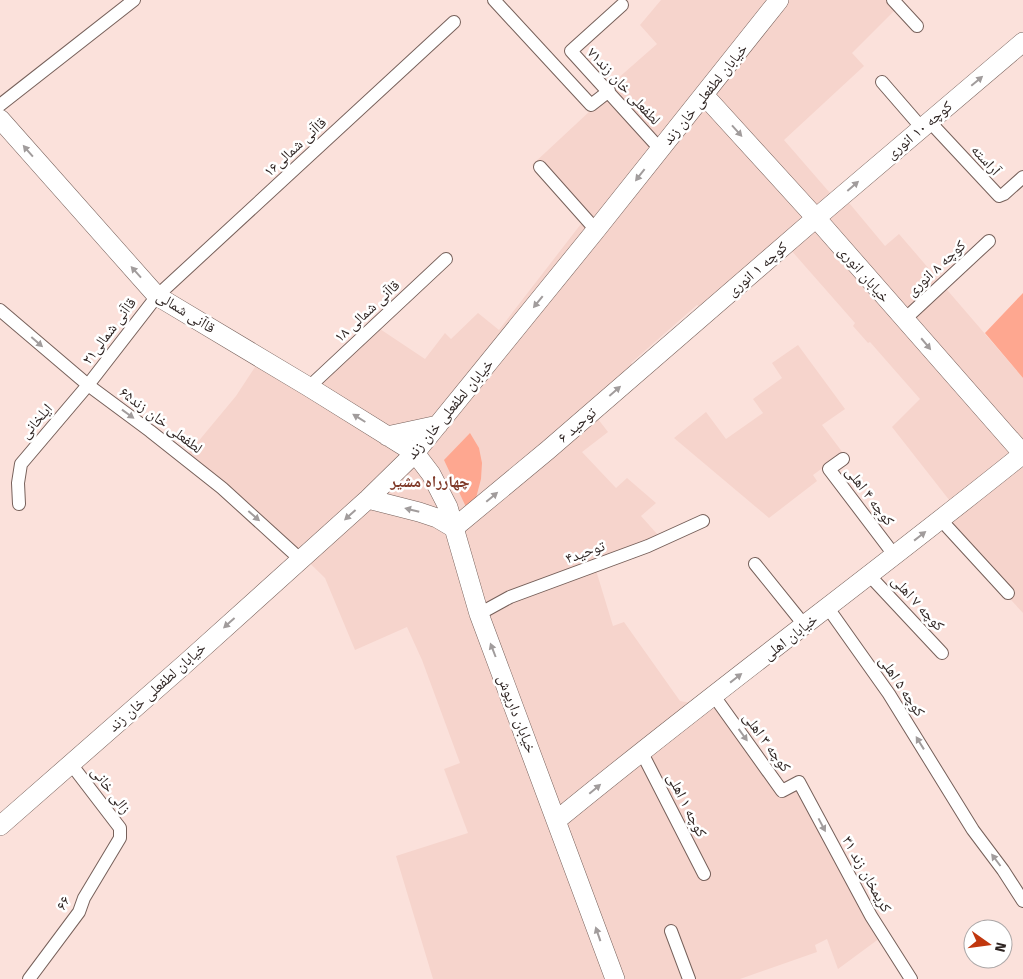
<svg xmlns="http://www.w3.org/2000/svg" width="1023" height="979" font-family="'Fira Sans','Noto Naskh Arabic',sans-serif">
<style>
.built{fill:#f6d4cc}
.green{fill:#fea790}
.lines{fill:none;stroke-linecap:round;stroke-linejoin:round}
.street-casing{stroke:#76605a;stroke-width:14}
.secondary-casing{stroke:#76605a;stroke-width:20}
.street{stroke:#fff;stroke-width:12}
.secondary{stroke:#fff;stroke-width:19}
.oneway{fill:#a19c9c}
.labels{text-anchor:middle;stroke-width:5;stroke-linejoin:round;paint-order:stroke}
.street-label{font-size:15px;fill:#2e2422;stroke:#fff}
.neighbourhood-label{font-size:16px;font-weight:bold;fill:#7f3a29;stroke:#fff}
</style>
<rect width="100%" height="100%" fill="#fbe1db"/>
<path class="built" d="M 661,0 L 891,0 L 898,7 L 852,53 L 864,66 L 784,140 L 830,193 L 850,204 L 885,246 L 899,234 L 1023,378 L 1023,613 L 941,524 L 957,510 L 892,427 L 920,399 L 870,342 L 868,343 L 853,326 L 855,323 L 790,249 L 704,311 L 697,305 L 631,363 L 635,367 L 598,419 L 608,432 L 582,452 L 616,488 L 627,478 L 656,503 L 641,516 L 658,535 L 595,567 L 613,626 L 624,622 L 680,701 L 719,708 L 778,789 L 798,778 L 880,938 L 838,969 L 827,939 L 815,945 L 817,952 L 740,979 L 433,979 L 396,856 L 468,833 L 444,769 L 460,763 L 422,660 L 407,627 L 355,650 L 325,578 L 286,540 L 187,455 L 236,396 L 257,364 L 301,391 L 380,329 L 425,359 L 445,333 L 451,339 L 478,313 L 499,330 L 584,220 L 532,165 L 590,111 L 608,87 L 657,44 L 640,25 Z
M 798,345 L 845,409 L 822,425 L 843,453 L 813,475 L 817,481 L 769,518 L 674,438 L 706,412 L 726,439 L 763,413 L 753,399 L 782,378 L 772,363 Z"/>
<path class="green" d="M 1023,293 L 1023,378 L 985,333 Z
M 470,433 L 479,448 L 482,463 L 481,479 L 476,498 L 466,507 L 444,460 Z"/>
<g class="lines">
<g class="street-casing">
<path id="street" d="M 494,0 L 591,105 L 609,91
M 893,0 L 917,26
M 622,5 L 571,51 L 660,149
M 882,82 L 921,127
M 0,105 L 134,0
M 929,121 L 999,196 L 1004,194 L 1023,177
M 540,167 L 596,230
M 0,310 L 88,385 L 150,431 L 222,488 L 300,559
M 905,319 L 989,241
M 309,387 L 446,259
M 843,459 L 829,469 L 895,556
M 19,504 L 18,483 L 21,464 L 88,385 L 157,296 L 454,22
M 941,520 L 1008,593
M 755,564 L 805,626
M 869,575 L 942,653
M 828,608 L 889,694 L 973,830 L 1003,870 L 1023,901
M 479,614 L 510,597 L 648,546 L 703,521
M 714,696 L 782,791 L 799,782 L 871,916 L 911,979
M 641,751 L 704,874
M 671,931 L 689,979
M 29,979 L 79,912 L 84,898 L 120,838 L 120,828 L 71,764"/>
</g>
<g class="secondary-casing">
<path id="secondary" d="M 704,95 L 816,218 L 1023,454
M 0,119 L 157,296 L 309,387 L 415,453 L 431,474 L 448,507 L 479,614 L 615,979
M 387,436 L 438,425
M 368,499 L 419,512 L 437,518 L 454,528 L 548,450 L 816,218 L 1023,42
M 557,820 C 709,695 869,578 1023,454
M 0,826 L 186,663 L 368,499 L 415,453 L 596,230 L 779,0"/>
</g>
<use href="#street" class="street"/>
<use href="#secondary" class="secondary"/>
</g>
<defs><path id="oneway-solid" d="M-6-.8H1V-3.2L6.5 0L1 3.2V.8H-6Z" transform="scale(1.25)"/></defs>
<g class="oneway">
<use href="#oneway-solid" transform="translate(977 81) rotate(-40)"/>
<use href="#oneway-solid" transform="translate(737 131) rotate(48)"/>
<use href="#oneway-solid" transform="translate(28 151) rotate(-131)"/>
<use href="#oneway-solid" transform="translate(640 175) rotate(128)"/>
<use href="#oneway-solid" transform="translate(853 186) rotate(-41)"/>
<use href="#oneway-solid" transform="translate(136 272) rotate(-132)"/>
<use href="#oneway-solid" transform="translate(538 302) rotate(129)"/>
<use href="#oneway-solid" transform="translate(37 342) rotate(41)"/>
<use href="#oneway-solid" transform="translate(926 344) rotate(50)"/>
<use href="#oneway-solid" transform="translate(615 391) rotate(-41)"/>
<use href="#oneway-solid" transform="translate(128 414) rotate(36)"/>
<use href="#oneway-solid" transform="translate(359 418) rotate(-148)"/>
<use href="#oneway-solid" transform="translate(492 497) rotate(-40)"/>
<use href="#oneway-solid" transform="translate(412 510) rotate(-166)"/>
<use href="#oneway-solid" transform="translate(350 515) rotate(138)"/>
<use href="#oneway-solid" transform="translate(254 516) rotate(41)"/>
<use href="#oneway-solid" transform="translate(920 536) rotate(-38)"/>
<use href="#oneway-solid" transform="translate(229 623) rotate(138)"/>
<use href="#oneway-solid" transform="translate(493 650) rotate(-111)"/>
<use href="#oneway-solid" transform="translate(736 678) rotate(-38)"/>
<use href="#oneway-solid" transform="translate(743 735) rotate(54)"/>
<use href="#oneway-solid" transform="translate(920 743) rotate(-122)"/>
<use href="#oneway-solid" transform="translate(595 789) rotate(-40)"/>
<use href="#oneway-solid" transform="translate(822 825) rotate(62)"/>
<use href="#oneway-solid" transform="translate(996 860) rotate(-127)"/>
<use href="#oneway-solid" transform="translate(598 934) rotate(-109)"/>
</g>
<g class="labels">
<g class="street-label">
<text transform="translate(624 86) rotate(47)" y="5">لطفعلی خان زند۷۱</text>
<text transform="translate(705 94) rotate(-51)" y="5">خیابان لطفعلی خان زند</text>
<text transform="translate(919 130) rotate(-40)" y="5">کوچه ۱۰ انوری</text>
<text transform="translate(295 147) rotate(-43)" y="5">قاآنی شمالی۱۶</text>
<text transform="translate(986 160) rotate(48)" y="5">آراسته</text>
<text transform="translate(936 268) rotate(-43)" y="5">کوچه ۸ انوری</text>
<text transform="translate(757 269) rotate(-41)" y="5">کوچه ۱ انوری</text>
<text transform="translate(864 274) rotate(49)" y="5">خیابان انوری</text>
<text transform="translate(367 311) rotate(-43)" y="5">۱۸ قاآنی شمالی</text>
<text transform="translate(186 312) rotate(32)" y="5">قاآنی شمالی</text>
<text transform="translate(109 331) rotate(-53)" y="5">قاآنی شمالی۲۱</text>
<text transform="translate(450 409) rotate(-50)" y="5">خیابان لطفعلی خان زند</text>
<text transform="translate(161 420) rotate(37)" y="5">لطفعلی خان زند۶۵</text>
<text transform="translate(36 421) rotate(-49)" y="5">ایلخانی</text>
<text transform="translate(577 425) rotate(-41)" y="5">۶ توحید</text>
<text transform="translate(870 496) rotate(53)" y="5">کوچه ۴ اهلی</text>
<text transform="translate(585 552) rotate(-20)" y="5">توحید۴</text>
<text transform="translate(918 603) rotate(47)" y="5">کوچه ۷ اهلی</text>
<text transform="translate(790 637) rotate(-38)" y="5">خیابان اهلی</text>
<text transform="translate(902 686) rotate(56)" y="5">کوچه ۵ اهلی</text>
<text transform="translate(157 687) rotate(-42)" y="5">خیابان لطفعلی خان زند</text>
<text transform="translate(517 714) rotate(69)" y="5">خیابان داریوش</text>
<text transform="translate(767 742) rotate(54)" y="5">کوچه ۳ اهلی</text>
<text transform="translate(111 790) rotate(53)" y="5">زالی خانی</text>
<text transform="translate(687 805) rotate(63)" y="5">کوچه ۱ اهلی</text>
<text transform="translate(867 874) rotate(61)" y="5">کریمخان زند ۳۱</text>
<text transform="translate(63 903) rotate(-62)" y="5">۶۶</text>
</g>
<g class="neighbourhood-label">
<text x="430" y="487">چهارراه مشیر</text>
</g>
</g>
<g transform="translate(988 944) rotate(104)"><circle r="24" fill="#ffffff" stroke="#aba7a7"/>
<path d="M0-4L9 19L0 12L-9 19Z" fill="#c1370e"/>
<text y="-8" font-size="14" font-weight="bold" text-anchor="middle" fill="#2e2422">N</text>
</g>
</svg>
